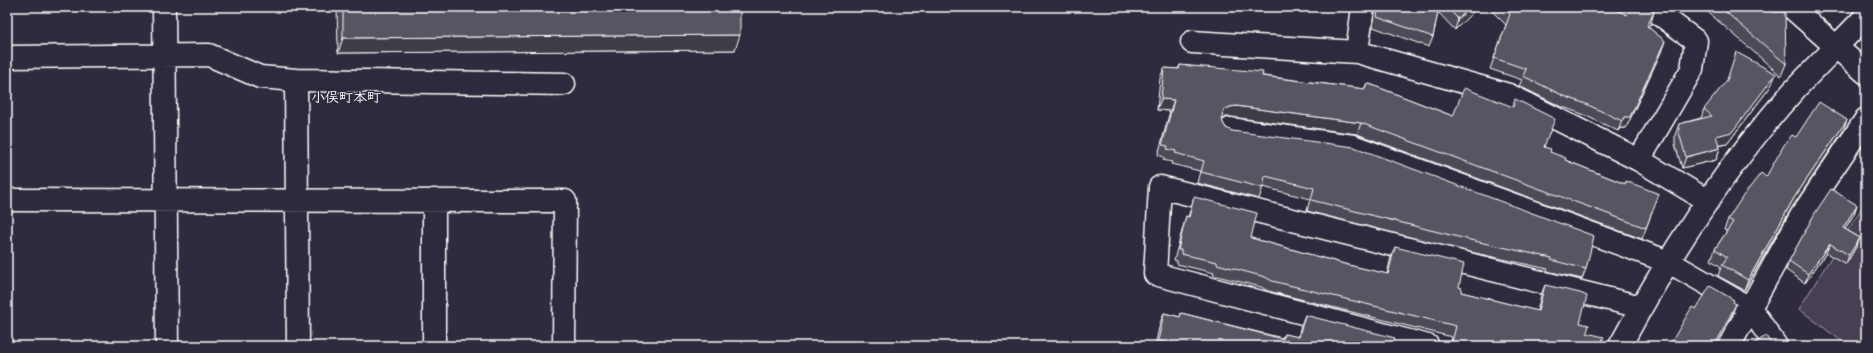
<svg xmlns="http://www.w3.org/2000/svg" width="1873" height="353" font-family="Pangolin,'Klee One',sans-serif">
<style>
.green{fill:#464152;stroke:#a2a0a8}
.lines{fill:none;stroke-linecap:round;stroke-linejoin:round}
.minor-casing{stroke:#fff;stroke-width:25}
.minor{stroke:#2f2a3d;stroke-width:22}
.wall{fill:#4d4956;stroke:#fff}
.shaded-wall{fill:#3e3c46;stroke:#fff}
.building{fill:#595564;stroke:#fff}
.labels{text-anchor:middle;stroke-width:3;stroke-linejoin:round;paint-order:stroke}
.quarter-label{font-size:14px;font-weight:bold;fill:#fff;stroke:#2f2a3d}
</style>
<rect width="100%" height="100%" fill="#2f2a3d"/>
<filter id="ink" filterUnits="userSpaceOnUse"><feTurbulence type="fractalNoise" baseFrequency=".025" numOctaves="2"/><feDisplacementMap in="SourceGraphic" scale="8" xChannelSelector="R" yChannelSelector="G"/><feConvolveMatrix kernelMatrix="1 2 1 2 8 2 1 2 1" color-interpolation-filters="sRGB"/></filter>
<g filter="url(#ink)">
<path class="green" d="M 1866,201 L 1866,346 L 1848,346 L 1799,309 Z"/>
<g class="lines">
<g class="minor-casing">
<path id="minor" d="M 164,7 L 167,346
M 1791,7 L 1866,73
M 1192,42 L 1357,52 L 1509,95 L 1639,160 L 1708,201
M 1357,52 L 1363,7
M 7,57 L 209,55 L 260,77 L 296,80 L 564,84
M 296,80 L 298,346
M 1230,129 L 1353,146 L 1669,262 L 1751,309 L 1776,346
M 1639,160 L 1692,69 L 1696,41 L 1650,7
M 7,200 L 565,201 L 564,346
M 434,200 L 434,346
M 1428,346 L 1155,274 L 1160,187 L 1641,307
M 1620,346 C 1669,255 1726,165 1796,88 C 1819,64 1843,40 1866,16
M 1729,346 L 1801,216 L 1866,119"/>
</g>
<use href="#minor" class="minor"/>
</g>
<path class="wall" d="M 337,7 L 740,7 L 735,50 L 338,53 Z
M 1377,7 L 1405,7 L 1412,8 L 1413,7 L 1478,7 L 1455,30 L 1438,12 L 1433,37 L 1429,47 L 1373,27 L 1375,13 Z
M 1488,7 L 1572,7 L 1574,9 L 1627,15 L 1651,23 L 1648,27 L 1665,41 L 1661,52 L 1626,128 L 1620,128 L 1618,131 L 1582,114 L 1560,106 L 1519,86 L 1522,80 L 1490,69 L 1506,25 Z
M 1702,7 L 1773,7 L 1773,12 L 1786,64 L 1781,76 L 1738,38 Z
M 1180,65 L 1364,89 L 1367,83 L 1453,116 L 1545,147 L 1550,152 L 1565,160 L 1625,184 L 1659,194 L 1642,239 L 1357,134 L 1232,117 L 1226,117 L 1222,120 L 1223,123 L 1226,128 L 1232,131 L 1586,269 L 1582,279 L 1547,271 L 1548,269 L 1466,251 L 1307,211 L 1310,199 L 1263,187 L 1259,199 L 1197,183 L 1200,171 L 1171,164 L 1172,162 L 1163,160 L 1164,157 L 1158,155 L 1170,111 L 1157,110 L 1160,78 L 1164,68 L 1178,69 Z
M 1771,86 L 1727,144 L 1719,146 L 1720,148 L 1716,160 L 1682,168 L 1675,144 L 1675,135 L 1679,124 L 1701,118 L 1704,109 Z
M 1843,131 L 1791,209 L 1744,290 L 1718,276 L 1721,267 L 1711,260 L 1715,249 L 1727,231 L 1724,230 L 1728,219 L 1766,177 L 1796,137 Z
M 1194,197 L 1251,238 L 1348,265 L 1387,274 L 1391,257 L 1395,247 L 1459,287 L 1461,292 L 1537,311 L 1541,295 L 1545,285 L 1580,323 L 1587,333 L 1601,346 L 1450,346 L 1452,337 L 1268,291 L 1261,287 L 1213,275 L 1214,273 L 1177,264 L 1177,261 L 1174,260 L 1186,216 L 1188,217 L 1191,208 Z
M 1857,205 L 1854,214 L 1845,229 L 1860,238 L 1856,247 L 1846,264 L 1826,253 L 1805,283 L 1786,270 L 1789,261 Z
M 1164,313 L 1180,317 L 1181,313 L 1282,338 L 1284,334 L 1298,337 L 1301,325 L 1305,315 L 1393,346 L 1155,346 L 1160,323 Z"/>
<path class="shaded-wall" d="M 1471,7 L 1478,7 L 1455,30 L 1458,19 Z
M 1654,12 L 1651,23 L 1643,36 L 1647,26 Z
M 740,35 L 735,50 L 338,53 L 343,38 Z
M 1665,41 L 1661,52 L 1626,128 L 1620,128 L 1618,131 L 1622,121 Z
M 1776,74 L 1771,86 L 1727,144 L 1712,147 L 1716,136 Z
M 1161,99 L 1174,100 L 1170,111 L 1157,110 Z
M 1236,106 L 1361,123 L 1357,134 L 1232,117 L 1226,117 L 1220,121 L 1218,128 L 1224,110 L 1230,107 Z
M 1847,120 L 1843,131 L 1791,209 L 1744,290 L 1748,280 L 1794,198 Z
M 1720,148 L 1716,160 L 1682,168 L 1686,157 Z
M 1857,205 L 1854,214 L 1840,237 L 1843,228 Z
M 1860,238 L 1856,247 L 1846,264 L 1849,255 Z
M 1830,244 L 1826,253 L 1805,283 L 1808,274 Z
M 1736,304 L 1732,315 L 1717,345 L 1714,346 Z"/>
<path class="building" d="M 343,7 L 740,7 L 740,35 L 343,38 Z
M 1378,7 L 1405,7 L 1412,8 L 1413,7 L 1439,7 L 1433,37 L 1377,17 Z
M 1447,7 L 1471,7 L 1458,19 Z
M 1503,7 L 1572,7 L 1574,9 L 1575,7 L 1612,7 L 1627,15 L 1632,7 L 1647,7 L 1654,12 L 1647,26 L 1665,41 L 1630,117 L 1624,117 L 1622,121 L 1586,104 L 1564,96 L 1523,76 L 1526,69 L 1494,58 L 1510,14 Z
M 1720,7 L 1773,7 L 1773,12 L 1785,12 L 1786,64 Z
M 1736,52 L 1776,74 L 1732,132 L 1716,136 L 1720,148 L 1686,157 L 1679,133 L 1679,124 L 1712,116 L 1704,109 L 1727,80 Z
M 1180,65 L 1263,72 L 1262,76 L 1365,89 L 1367,83 L 1453,116 L 1464,88 L 1513,107 L 1515,99 L 1555,119 L 1544,147 L 1551,149 L 1550,152 L 1566,158 L 1565,160 L 1625,184 L 1626,181 L 1659,194 L 1646,228 L 1361,123 L 1236,106 L 1230,107 L 1224,110 L 1222,117 L 1223,123 L 1226,128 L 1232,131 L 1354,147 L 1594,236 L 1586,269 L 1551,260 L 1552,258 L 1470,240 L 1311,200 L 1314,188 L 1265,176 L 1263,188 L 1201,172 L 1204,161 L 1175,153 L 1176,151 L 1167,149 L 1168,146 L 1162,145 L 1174,100 L 1161,99 L 1164,68 L 1179,69 Z
M 1819,102 L 1847,120 L 1794,198 L 1748,280 L 1722,265 L 1727,257 L 1715,249 L 1733,222 L 1728,219 L 1743,196 L 1761,173 L 1766,177 L 1784,145 L 1792,135 L 1796,137 Z
M 1831,189 L 1857,205 L 1843,228 L 1860,238 L 1849,255 L 1830,244 L 1808,274 L 1789,261 L 1815,213 Z
M 1194,197 L 1257,213 L 1251,238 L 1348,265 L 1388,274 L 1395,247 L 1464,264 L 1459,287 L 1462,288 L 1461,292 L 1538,311 L 1545,285 L 1580,293 L 1587,296 L 1580,323 L 1589,325 L 1587,333 L 1604,337 L 1599,346 L 1451,346 L 1456,326 L 1272,281 L 1265,277 L 1217,264 L 1217,262 L 1181,254 L 1181,250 L 1178,250 L 1186,216 L 1189,217 Z
M 1710,286 L 1734,300 L 1733,302 L 1736,304 L 1721,334 L 1714,346 L 1669,346 L 1692,307 L 1696,309 Z
M 1164,313 L 1180,317 L 1181,313 L 1283,339 L 1284,334 L 1299,337 L 1305,315 L 1395,338 L 1393,346 L 1170,346 L 1171,344 L 1158,341 Z
M 1766,336 L 1770,342 L 1777,346 L 1750,346 Z"/>
</g>
<g class="labels">
<g class="quarter-label">
<text x="346" y="102">小俣町本町</text>
</g>
</g>
<rect width="1873" height="353" fill="none" stroke="#2f2a3d" stroke-width="24"/>
<rect x="12" y="12" width="1849" height="329" fill="none" stroke="#fff" stroke-width="1.5" filter="url(#ink)"/>
</svg>
